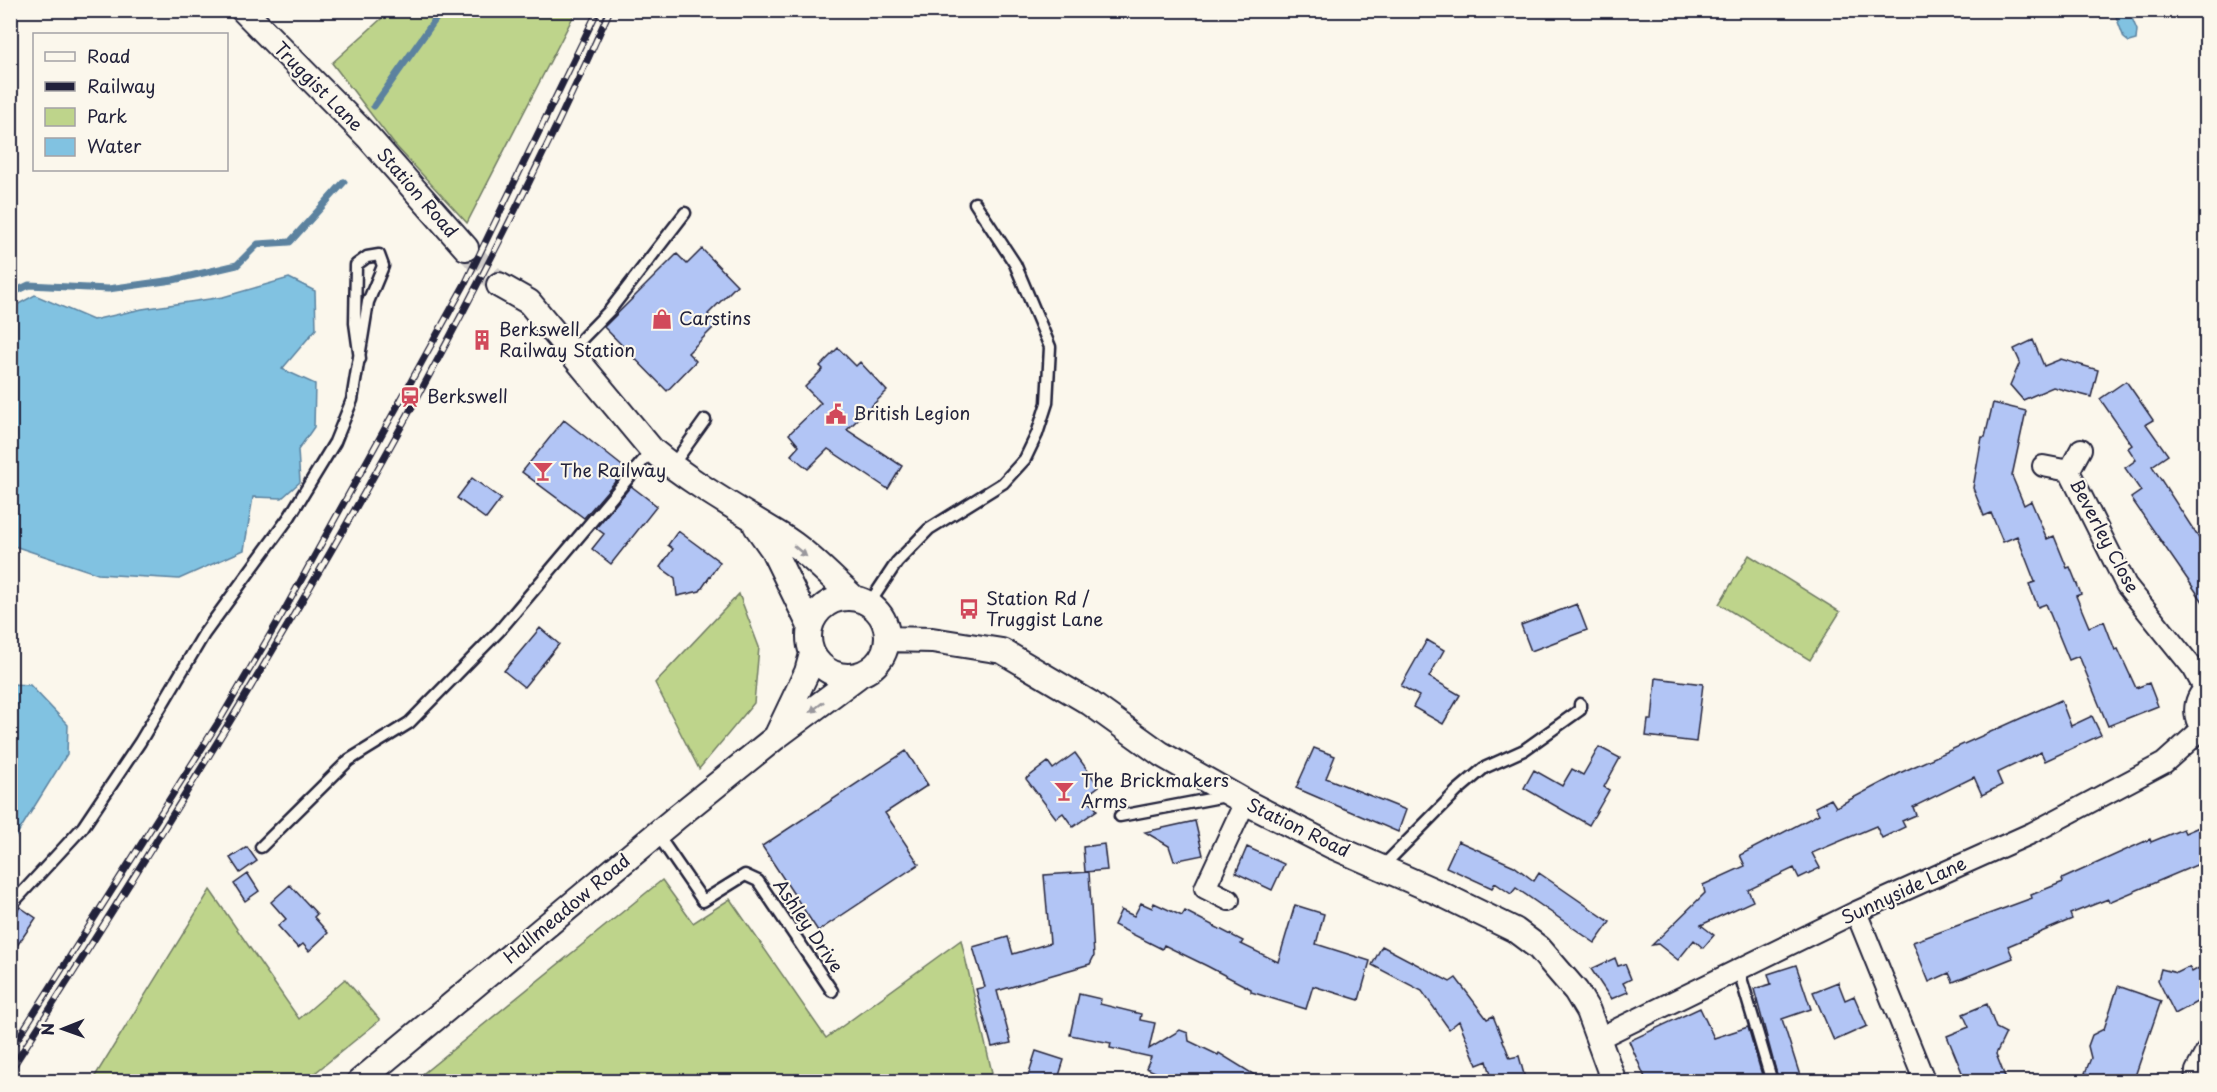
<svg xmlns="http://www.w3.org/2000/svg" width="2217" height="1092" font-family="'Playpen Sans',sans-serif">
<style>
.green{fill:#bed48b;stroke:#707b63;stroke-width:1.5}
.water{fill:#81c2e1;stroke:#5b829f;stroke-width:1.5}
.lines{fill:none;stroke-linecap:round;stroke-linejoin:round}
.stream{stroke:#5b829f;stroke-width:7}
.building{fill:#b2c5f5;stroke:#22223b;stroke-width:1.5}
.tertiary-tunnel{stroke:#d0ccc9;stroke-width:24;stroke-dasharray:24 12;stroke-linecap:butt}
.service-casing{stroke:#22223b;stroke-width:15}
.minor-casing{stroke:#22223b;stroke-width:24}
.tertiary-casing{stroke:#22223b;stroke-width:28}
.service{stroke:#fbf7ec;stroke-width:10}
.minor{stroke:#fbf7ec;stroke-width:20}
.tertiary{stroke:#fbf7ec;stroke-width:24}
.rail-casing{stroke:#22223b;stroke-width:7}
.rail{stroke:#fbf7ec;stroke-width:4.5;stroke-dasharray:14;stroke-linecap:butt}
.oneway{fill:#99979c}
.labels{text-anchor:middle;stroke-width:4.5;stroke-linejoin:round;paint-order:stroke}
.street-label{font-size:18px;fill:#22223b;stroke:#fbf7ec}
.poi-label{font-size:18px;fill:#22223b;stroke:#fbf7ec;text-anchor:start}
</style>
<rect width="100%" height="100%" fill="#fbf7ec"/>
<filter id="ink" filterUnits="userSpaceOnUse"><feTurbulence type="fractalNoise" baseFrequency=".0167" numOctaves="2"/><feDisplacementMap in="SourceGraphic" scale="12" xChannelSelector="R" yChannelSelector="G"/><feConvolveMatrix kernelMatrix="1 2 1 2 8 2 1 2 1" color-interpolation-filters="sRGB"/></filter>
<g filter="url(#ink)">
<path class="green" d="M 391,10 L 576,11 L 467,223 L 394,144 L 332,63 Z
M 1749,555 L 1840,612 L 1810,660 L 1719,604 Z
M 739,594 L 759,647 L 754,703 L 699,769 L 655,683 Z
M 662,880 L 693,923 L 730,899 L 826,1038 L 961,940 L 994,1081 L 414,1081 Z
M 210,890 L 299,1019 L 345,979 L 380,1020 L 305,1081 L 92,1081 Z"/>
<path class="water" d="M 2114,11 L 2129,11 L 2137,30 L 2136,40 L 2129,42 L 2124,38 Z
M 289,278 L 315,291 L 316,329 L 282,369 L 315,384 L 314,427 L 298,450 L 300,482 L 282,498 L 253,497 L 244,550 L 179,579 L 98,574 L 11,545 L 11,308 L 35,295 L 93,320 L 142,309 L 223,297 Z
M 11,684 L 30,685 L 68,725 L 67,754 L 11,844 Z"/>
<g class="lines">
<path class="stream" d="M 374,106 L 442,10
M 10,294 L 29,285 L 108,289 L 173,280 L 237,265 L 258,244 L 290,242 L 344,182"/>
</g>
<path class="building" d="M 702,249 L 737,285 L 708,314 L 717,324 L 688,353 L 696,361 L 667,391 L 604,327 L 677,254 L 687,264 Z
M 2033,340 L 2044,366 L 2061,359 L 2098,370 L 2091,397 L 2053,387 L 2023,400 L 2010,385 L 2020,362 L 2014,349 Z
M 838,348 L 856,366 L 860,362 L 887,391 L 847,430 L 902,466 L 888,489 L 828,449 L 808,469 L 791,455 L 799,446 L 789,434 L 821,403 L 805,387 L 823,369 L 820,366 Z
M 2126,381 L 2153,420 L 2146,424 L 2168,455 L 2152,466 L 2206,549 L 2206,606 L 2131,498 L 2141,491 L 2125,468 L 2136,460 L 2128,448 L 2132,445 L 2100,399 Z
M 1993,403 L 2026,411 L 2012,476 L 2024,505 L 2031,501 L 2047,539 L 2054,536 L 2067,568 L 2070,567 L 2081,594 L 2076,596 L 2089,627 L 2104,621 L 2115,650 L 2118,649 L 2136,688 L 2149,683 L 2158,706 L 2108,726 L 2079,656 L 2069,660 L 2046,604 L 2038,607 L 2029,584 L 2035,582 L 2017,536 L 2003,542 L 1991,513 L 1984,516 L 1973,488 L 1982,437 L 1985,437 Z
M 564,420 L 626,469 L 584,518 L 522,472 Z
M 472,478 L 501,499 L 486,519 L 457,498 Z
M 631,486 L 657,506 L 611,564 L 592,549 L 604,534 L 596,528 Z
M 678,531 L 720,562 L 700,591 L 677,596 L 675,578 L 660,567 L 673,549 L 668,545 Z
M 1577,604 L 1587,630 L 1531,651 L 1521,625 Z
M 540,628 L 559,644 L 524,687 L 504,671 Z
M 1427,640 L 1444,650 L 1429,677 L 1460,695 L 1443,724 L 1413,707 L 1419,696 L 1401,686 Z
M 1656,678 L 1703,684 L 1696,742 L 1646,736 L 1648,720 L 1652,720 Z
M 2061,700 L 2071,726 L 2092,716 L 2101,735 L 2045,761 L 2041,752 L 1997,773 L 2002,785 L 1982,795 L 1974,777 L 1913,807 L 1916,815 L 1902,821 L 1905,827 L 1882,838 L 1876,826 L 1812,853 L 1820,868 L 1799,878 L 1794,868 L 1748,890 L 1753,901 L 1701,925 L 1714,935 L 1703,948 L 1694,940 L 1678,960 L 1658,944 L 1652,945 L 1705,893 L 1703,885 L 1745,866 L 1740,855 L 1819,814 L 1815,807 L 1831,799 L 1836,807 L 1902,772 Z
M 1599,747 L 1620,758 L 1604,787 L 1609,790 L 1589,825 L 1524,788 L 1534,770 L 1562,786 L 1572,769 L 1583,775 Z
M 1314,748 L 1335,756 L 1326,778 L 1406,810 L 1398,832 L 1296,788 Z
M 906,751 L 928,785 L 885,813 L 919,864 L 818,931 L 762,846 Z
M 1075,753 L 1099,786 L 1086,796 L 1097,810 L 1073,827 L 1063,813 L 1056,818 L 1026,779 L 1048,762 L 1053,769 Z
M 1195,821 L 1203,855 L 1174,861 L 1169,846 L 1145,832 Z
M 2206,824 L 2206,861 L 2109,902 L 2108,899 L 2070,914 L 2072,919 L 2008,946 L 2013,958 L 1953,982 L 1949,973 L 1929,982 L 1913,942 L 2032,898 L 2031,895 L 2063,882 L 2062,879 L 2150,839 L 2151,842 L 2183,829 L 2185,833 Z
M 1458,841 L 1514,866 L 1534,881 L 1539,873 L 1610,922 L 1595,943 L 1516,888 L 1511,894 L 1495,883 L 1492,888 L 1446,867 Z
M 1104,844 L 1107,870 L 1085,872 L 1083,847 Z
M 247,847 L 257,861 L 240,873 L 230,858 Z
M 1247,847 L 1284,864 L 1272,890 L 1236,873 Z
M 1089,872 L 1094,956 L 1090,964 L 997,991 L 1011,1043 L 992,1047 L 976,989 L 985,987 L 973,947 L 1008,937 L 1013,954 L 1050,943 L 1044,875 Z
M 248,874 L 259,891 L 245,901 L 234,884 Z
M 290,885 L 317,914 L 314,917 L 328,933 L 309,951 L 303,944 L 298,948 L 278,926 L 286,919 L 271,902 Z
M 1141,903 L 1152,908 L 1154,903 L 1182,916 L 1185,911 L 1243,941 L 1241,944 L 1278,962 L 1295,905 L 1324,914 L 1316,944 L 1370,961 L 1359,1000 L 1313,986 L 1306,1009 L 1251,992 L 1251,989 L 1207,966 L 1164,945 L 1162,949 L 1114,925 L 1121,910 L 1134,916 Z
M 20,907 L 36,918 L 10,956 L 10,921 Z
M 1382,946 L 1450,982 L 1456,978 L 1487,1019 L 1493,1016 L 1510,1058 L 1519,1056 L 1526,1082 L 1493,1082 L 1487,1061 L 1477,1065 L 1459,1021 L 1449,1029 L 1422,991 L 1372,965 Z
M 1615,958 L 1618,966 L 1625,964 L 1631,979 L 1623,983 L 1628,992 L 1611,999 L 1591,969 Z
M 2206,964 L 2206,997 L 2175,1014 L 2158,980 L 2161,969 L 2177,973 L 2189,967 L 2192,972 Z
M 1796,965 L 1811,1009 L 1782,1019 L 1802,1082 L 1779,1082 L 1754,989 L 1771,984 L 1768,974 Z
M 1838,982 L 1845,1000 L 1854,996 L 1867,1026 L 1834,1041 L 1813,992 Z
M 2118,986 L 2161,1001 L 2133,1082 L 2110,1082 L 2085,1073 L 2091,1058 L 2088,1046 L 2092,1035 L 2104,1029 Z
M 1079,994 L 1101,999 L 1100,1004 L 1141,1014 L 1140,1020 L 1155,1023 L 1149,1049 L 1180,1030 L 1188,1033 L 1189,1041 L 1218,1055 L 1219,1053 L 1266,1082 L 1177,1082 L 1146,1068 L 1151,1057 L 1110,1048 L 1111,1043 L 1070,1035 Z
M 1987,1004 L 1996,1028 L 2006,1033 L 1996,1054 L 2007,1082 L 1966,1082 L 1947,1036 L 1969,1027 L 1963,1014 Z
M 1700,1008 L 1714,1038 L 1748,1027 L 1764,1082 L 1647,1082 L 1629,1041 Z
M 1036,1051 L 1064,1060 L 1057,1082 L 1026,1082 Z"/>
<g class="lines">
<path class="tertiary-tunnel" d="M 466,248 L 499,285"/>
<g class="service-casing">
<path id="service" d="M 570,351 L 610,310 L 685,213
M 672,466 L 705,420
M 869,604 L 897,562 L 929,529 L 1003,483 L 1025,459 L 1037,434 L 1047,403 L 1050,347 L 1015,264 L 975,203
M 1120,816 L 1226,796
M 657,834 L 703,901 L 745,875 L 758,881 L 832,991
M 261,847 L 349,760 L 409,723 L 499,631 L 652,450
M 1382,867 L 1457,791 L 1484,768 L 1524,750 L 1580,710 L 1580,704
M 10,906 L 83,827 L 140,742 L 204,634 L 290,516 L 335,442 L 352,400 L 368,302 L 383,266 L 379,255 L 367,257 L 356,265 L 355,323 L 360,359
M 1739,971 L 1772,1082"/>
</g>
<g class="minor-casing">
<path id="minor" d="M 2081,449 L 2069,471 L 2126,585 L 2193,668 L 2204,688
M 2043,466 L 2069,471
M 2206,687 C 2192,700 2191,720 2206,733
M 1229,900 L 1205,888 L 1245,802
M 1856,912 L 1925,1082
M 1597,1039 L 1856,912 L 2032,833 L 2164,763 L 2202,729
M 2195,1082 L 2196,1071 L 2206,1052"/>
</g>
<g class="tertiary-casing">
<path id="tertiary" d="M 243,10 L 368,137 L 466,248
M 499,285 L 529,302 L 652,450 C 691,483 736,508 780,535 C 807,551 831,577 854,598
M 756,526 L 773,550 L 810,626
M809 637a39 39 0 1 1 78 0a39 39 0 1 1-78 0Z
M 887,639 L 932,640 L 1002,651 L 1090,703 L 1161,754 L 1245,802 L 1332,846 L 1437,892 L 1515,930 L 1539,948 L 1576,991 L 1588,1011 L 1614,1082
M 776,737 L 807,672 L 812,654
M 359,1082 L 677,817 L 776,737 L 858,676"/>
</g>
<use href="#service" class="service"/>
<use href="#minor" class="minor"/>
<use href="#tertiary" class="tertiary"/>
<g class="rail-casing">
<path id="rail" d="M 10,1051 L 221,718 L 284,611 L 466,282 L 598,10
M 10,1071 C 231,729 444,382 610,10"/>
</g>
<use href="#rail" class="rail"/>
</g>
<defs><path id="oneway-solid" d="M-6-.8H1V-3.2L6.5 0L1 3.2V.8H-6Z" transform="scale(1.5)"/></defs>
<g class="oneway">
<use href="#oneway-solid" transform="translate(800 551) rotate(40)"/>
<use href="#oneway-solid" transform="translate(817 707) rotate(142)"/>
</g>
</g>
<defs>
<g id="shop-bare" transform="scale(1.62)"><path d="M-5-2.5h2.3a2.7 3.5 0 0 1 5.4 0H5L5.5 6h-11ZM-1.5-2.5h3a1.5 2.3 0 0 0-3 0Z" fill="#d1495b" stroke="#fbf7ec" stroke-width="2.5" paint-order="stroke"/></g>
<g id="building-bare" transform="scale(1.62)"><path d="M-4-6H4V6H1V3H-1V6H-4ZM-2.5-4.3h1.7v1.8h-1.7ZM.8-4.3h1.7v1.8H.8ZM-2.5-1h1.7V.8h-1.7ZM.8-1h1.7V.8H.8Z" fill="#d1495b" stroke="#fbf7ec" stroke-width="2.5" paint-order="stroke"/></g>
<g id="station-bare" transform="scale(1.62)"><path d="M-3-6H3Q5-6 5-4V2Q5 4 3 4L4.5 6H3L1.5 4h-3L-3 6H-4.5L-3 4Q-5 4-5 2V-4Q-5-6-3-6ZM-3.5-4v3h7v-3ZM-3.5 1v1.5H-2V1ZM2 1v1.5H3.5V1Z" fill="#d1495b" stroke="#fbf7ec" stroke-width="2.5" paint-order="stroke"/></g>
<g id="civic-bare" transform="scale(1.62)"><path d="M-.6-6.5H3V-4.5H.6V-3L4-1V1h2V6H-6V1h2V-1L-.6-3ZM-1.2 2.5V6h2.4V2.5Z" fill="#d1495b" stroke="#fbf7ec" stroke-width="2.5" paint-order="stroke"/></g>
<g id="bar-bare" transform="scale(1.62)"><path d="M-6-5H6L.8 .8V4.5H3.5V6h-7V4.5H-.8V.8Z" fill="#d1495b" stroke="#fbf7ec" stroke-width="2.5" paint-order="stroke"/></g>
<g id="bus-bare" transform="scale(1.62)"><path d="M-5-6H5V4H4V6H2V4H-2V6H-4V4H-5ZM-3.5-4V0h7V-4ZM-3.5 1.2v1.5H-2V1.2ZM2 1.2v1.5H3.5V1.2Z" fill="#d1495b" stroke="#fbf7ec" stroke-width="2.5" paint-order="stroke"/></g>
</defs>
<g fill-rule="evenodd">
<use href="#shop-bare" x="662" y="319"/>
<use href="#building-bare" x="482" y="340"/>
<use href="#station-bare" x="410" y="397"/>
<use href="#civic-bare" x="836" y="414"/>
<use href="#bar-bare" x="543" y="471"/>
<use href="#bus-bare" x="969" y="609"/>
<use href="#bar-bare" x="1064" y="791"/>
</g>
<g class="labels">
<g class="street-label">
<text transform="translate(318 87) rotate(45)" y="6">Truggist Lane</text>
<text transform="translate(417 193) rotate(49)" y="6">Station Road</text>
<text transform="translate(2104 536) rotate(62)" y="6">Beverley Close</text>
<text transform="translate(1298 828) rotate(26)" y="6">Station Road</text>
<text transform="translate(1904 891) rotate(-25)" y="6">Sunnyside Lane</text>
<text transform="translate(567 909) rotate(-40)" y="6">Hallmeadow Road</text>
<text transform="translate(808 926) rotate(56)" y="6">Ashley Drive</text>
</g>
<g class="poi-label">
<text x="679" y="325">Carstins</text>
<text x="499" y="336">Berkswell<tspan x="499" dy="21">Railway Station</tspan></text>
<text x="427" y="403">Berkswell</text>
<text x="853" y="420">British Legion</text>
<text x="560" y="477">The Railway</text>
<text x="986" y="605">Station Rd /<tspan x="986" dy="21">Truggist Lane</tspan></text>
<text x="1081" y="787">The Brickmakers<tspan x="1081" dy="21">Arms</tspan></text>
</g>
</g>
<rect width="2217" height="1092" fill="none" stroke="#fbf7ec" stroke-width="36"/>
<rect x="18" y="18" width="2181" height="1056" fill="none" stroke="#22223b" stroke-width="2" filter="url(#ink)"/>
<rect x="33" y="33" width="195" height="138" fill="#fbf7ec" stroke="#a4a2a5" stroke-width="1.5"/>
<rect x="45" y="52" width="30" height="9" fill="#fbf7ec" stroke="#a4a2a5" stroke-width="1.5"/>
<text x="87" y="63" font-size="18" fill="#22223b">Road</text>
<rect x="45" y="82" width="30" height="9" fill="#22223b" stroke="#a4a2a5" stroke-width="1.5"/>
<text x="87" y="93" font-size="18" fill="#22223b">Railway</text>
<rect x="45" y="108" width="30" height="18" fill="#bed48b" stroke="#a4a2a5" stroke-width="1.5"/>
<text x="87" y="123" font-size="18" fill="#22223b">Park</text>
<rect x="45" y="138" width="30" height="18" fill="#81c2e1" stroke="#a4a2a5" stroke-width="1.5"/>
<text x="87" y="153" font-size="18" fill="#22223b">Water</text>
<g transform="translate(63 1029) rotate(269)" stroke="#fbf7ec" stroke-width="4.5" paint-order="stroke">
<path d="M0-4.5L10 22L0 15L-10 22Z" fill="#22223b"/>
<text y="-9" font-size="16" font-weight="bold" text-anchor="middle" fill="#22223b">N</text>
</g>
</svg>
